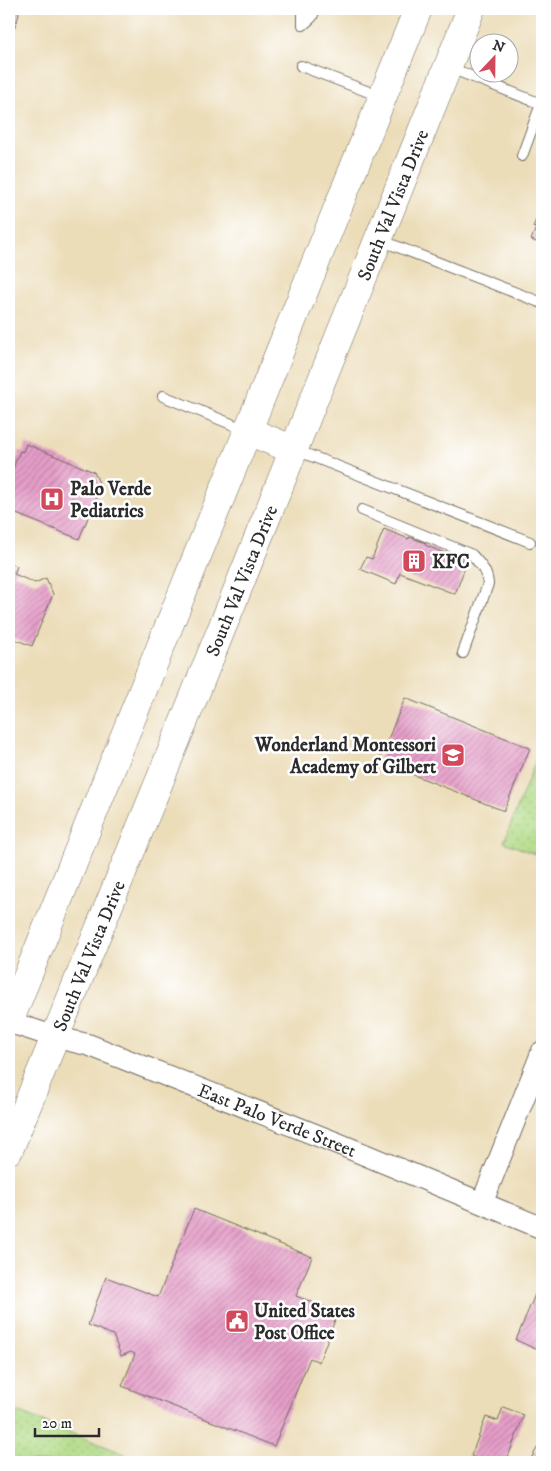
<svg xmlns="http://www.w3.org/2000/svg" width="551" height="1471" font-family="'IM FELL DW Pica',serif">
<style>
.park{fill:url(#park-dots);stroke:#6e8258}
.building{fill:url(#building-hatch)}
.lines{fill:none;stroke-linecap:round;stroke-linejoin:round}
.service-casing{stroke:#6f695d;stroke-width:12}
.minor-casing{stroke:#6f695d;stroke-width:23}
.secondary-casing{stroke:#6f695d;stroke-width:29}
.service{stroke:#fff;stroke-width:10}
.minor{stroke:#fff;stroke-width:21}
.secondary{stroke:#fff;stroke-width:28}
.labels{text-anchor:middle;stroke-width:5;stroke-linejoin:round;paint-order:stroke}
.street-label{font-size:19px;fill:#2b2b2b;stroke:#fff}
.poi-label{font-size:19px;font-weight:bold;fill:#2b2b2b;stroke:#fff;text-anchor:start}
</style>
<defs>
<pattern id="park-dots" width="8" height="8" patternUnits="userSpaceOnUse" patternTransform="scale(1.25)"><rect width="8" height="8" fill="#b0da85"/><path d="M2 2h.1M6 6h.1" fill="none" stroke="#98bb73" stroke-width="1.8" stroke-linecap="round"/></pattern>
<pattern id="building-hatch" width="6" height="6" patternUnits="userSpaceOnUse" patternTransform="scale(1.25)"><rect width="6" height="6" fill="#e69ec9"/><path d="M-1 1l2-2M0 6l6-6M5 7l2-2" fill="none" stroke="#bb81a3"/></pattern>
</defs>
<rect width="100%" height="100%" fill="#fff"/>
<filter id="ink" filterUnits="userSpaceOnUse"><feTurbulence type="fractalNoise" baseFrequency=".02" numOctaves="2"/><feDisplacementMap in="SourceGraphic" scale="10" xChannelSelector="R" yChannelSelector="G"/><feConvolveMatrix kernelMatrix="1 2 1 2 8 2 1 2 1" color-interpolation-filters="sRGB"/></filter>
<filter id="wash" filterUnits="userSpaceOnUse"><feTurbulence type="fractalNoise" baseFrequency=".0096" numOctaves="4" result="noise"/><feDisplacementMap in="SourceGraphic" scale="20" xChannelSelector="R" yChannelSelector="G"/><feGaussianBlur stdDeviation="1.12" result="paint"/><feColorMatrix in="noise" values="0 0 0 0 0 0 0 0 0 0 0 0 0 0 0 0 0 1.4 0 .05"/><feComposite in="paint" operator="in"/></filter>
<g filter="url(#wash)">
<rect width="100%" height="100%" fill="#ecddb9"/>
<path class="park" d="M 542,744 L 542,857 L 504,842 Z
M 9,1409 L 125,1454 L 136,1462 L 9,1462 Z"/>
<g id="blocks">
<path class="building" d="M 9,9 L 18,9 L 19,15 L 9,42 Z
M 542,205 L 542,244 L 531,240 L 536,228 L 533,227 Z
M 26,444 L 94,472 L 101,487 L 79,539 L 9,511 L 9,478 L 20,451 L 23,452 Z
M 384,529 L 409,539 L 409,537 L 426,543 L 425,545 L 449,555 L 450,553 L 457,556 L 457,558 L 467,562 L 455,594 L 400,573 L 396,584 L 360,569 L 366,557 L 372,559 Z
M 9,563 L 17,566 L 14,574 L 35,583 L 46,578 L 53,594 L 32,646 L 9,637 Z
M 405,698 L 530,748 L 504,811 L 379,761 Z
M 542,1137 L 542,1150 L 538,1148 Z
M 194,1209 L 312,1257 L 296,1296 L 338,1312 L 319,1362 L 310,1358 L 274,1446 L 122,1386 L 135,1354 L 131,1352 L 121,1356 L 113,1335 L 88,1325 L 106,1277 L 158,1297 Z
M 539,1285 L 542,1287 L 542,1352 L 516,1340 Z
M 503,1407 L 524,1415 L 506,1462 L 486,1462 L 471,1456 L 486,1417 L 498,1421 Z
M 542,1440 L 542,1462 L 529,1462 Z"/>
</g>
</g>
<g filter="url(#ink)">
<use href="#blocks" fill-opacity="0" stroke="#6f695d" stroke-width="1"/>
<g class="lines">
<g class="service-casing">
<path id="service" d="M 303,25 L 312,17 L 315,9
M 303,25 L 303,9
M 301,66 L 382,97
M 448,67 L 541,104 L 542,102
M 522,156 L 541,104
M 380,240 L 542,303
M 163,396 L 246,430
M 296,450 L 530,542
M 362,510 L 472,555 C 481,565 487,571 488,584 L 463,653"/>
</g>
<g class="minor-casing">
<g id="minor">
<path id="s1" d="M 9,1022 L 55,1037 L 89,1045 L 339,1144 L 542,1228"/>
<path d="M 482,1203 L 542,1052"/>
</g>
</g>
<g class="secondary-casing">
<g id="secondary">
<path d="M 248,431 L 294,450"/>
<path d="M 9,1022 L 418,9"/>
<path id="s2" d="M 9,1150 L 226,618 L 471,9"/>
</g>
</g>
<use href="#service" class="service"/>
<use href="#minor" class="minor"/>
<use href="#secondary" class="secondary"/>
</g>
</g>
<defs>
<g id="hospital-square" transform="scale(1.25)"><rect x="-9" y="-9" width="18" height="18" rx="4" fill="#d1495b" stroke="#fff"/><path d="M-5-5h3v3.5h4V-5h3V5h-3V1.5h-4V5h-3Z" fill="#fff"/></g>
<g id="building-square" transform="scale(1.25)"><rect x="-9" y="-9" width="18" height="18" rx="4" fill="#d1495b" stroke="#fff"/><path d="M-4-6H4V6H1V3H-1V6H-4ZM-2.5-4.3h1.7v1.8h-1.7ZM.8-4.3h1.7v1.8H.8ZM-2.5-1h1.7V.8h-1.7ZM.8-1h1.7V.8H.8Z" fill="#fff"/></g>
<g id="school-square" transform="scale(1.25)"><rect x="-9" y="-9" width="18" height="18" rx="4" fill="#d1495b" stroke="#fff"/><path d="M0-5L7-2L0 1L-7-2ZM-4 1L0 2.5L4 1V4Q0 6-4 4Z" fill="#fff"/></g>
<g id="civic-square" transform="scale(1.25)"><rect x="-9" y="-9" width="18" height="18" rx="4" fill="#d1495b" stroke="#fff"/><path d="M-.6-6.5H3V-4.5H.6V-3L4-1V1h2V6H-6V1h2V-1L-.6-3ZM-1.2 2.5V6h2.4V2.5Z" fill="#fff"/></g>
</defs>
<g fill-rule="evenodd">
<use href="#hospital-square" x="52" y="499"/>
<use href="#building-square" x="414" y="561"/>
<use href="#school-square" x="453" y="755"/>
<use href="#civic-square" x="237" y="1321"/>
</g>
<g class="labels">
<g class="street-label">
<text dy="7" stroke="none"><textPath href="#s2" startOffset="1020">South Val Vista Drive</textPath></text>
<text dy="7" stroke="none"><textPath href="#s2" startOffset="615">South Val Vista Drive</textPath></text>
<text dy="7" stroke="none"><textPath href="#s2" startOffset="210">South Val Vista Drive</textPath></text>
<text dy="7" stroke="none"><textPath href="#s1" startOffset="286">East Palo Verde Street</textPath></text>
</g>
<g class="poi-label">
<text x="70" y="495">Palo Verde<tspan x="70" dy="22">Pediatrics</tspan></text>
<text x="432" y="568">KFC</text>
<text x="436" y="751" text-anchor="end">Wonderland Montessori<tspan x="436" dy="22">Academy of Gilbert</tspan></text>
<text x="254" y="1317">United States<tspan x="254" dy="22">Post Office</tspan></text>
</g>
</g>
<rect width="551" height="1471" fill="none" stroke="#fff" stroke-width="30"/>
<g transform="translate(494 58) rotate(22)"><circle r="24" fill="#ffffff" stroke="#aaaaaa"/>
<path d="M0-4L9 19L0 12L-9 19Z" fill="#d1495b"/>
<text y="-8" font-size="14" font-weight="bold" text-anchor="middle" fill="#2b2b2b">N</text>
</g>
<path d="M35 1428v8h64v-8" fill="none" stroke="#2b2b2b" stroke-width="2.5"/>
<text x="42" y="1428" font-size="15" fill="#2b2b2b" stroke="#ffffff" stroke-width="4" paint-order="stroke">20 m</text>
</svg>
